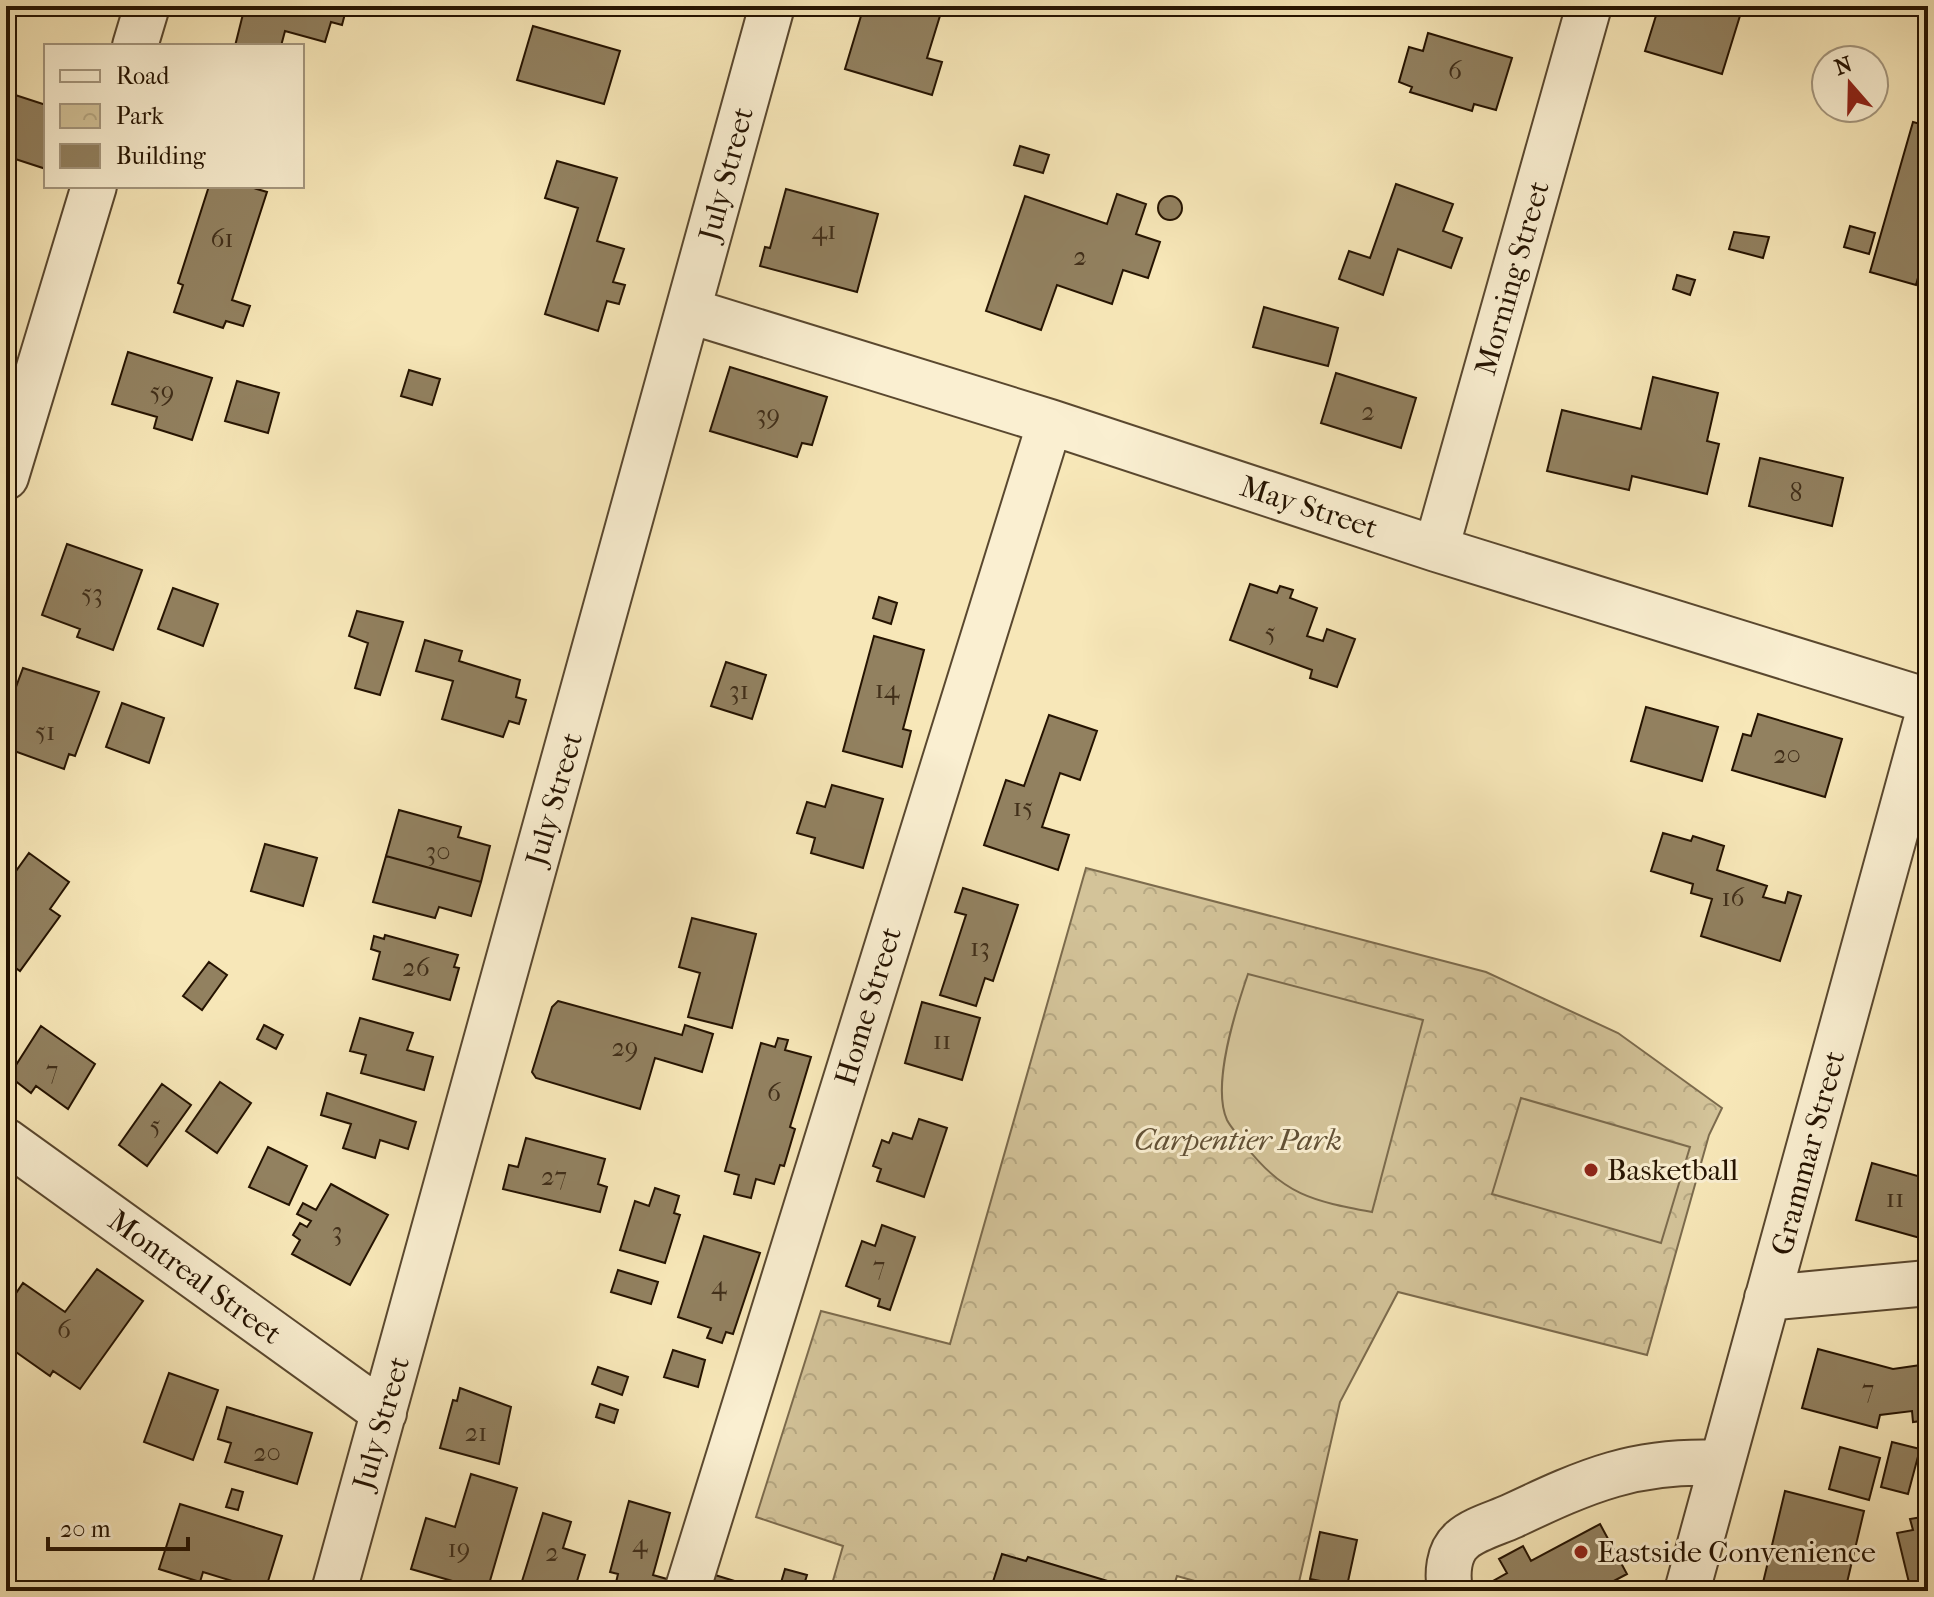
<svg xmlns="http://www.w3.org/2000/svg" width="1934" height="1597" font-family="'IM FELL French Canon',serif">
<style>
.park{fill:url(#park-crowns);stroke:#7c6b4d;stroke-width:2}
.garden{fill:#d3c399;stroke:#7c6b4d;stroke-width:2}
.building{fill:#928160;stroke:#251301;stroke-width:2}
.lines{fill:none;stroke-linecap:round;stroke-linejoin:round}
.minor-casing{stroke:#5a482f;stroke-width:48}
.minor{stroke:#faefd1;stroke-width:44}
.poi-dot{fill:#8f2418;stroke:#faefd1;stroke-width:3}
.labels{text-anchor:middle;stroke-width:6;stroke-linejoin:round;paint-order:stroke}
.number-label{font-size:26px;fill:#402e19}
.street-label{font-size:30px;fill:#251301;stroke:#faefd1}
.park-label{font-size:30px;font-style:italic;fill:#625136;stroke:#faefd1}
.poi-label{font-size:30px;fill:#251301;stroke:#faefd1;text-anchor:start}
</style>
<defs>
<pattern id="park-crowns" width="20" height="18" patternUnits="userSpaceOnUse" patternTransform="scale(2)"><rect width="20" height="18" fill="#d3c399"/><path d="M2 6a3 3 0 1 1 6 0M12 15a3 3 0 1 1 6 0" fill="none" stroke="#b5a782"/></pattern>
</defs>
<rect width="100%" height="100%" fill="#f7e7b8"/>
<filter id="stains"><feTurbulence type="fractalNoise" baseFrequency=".0025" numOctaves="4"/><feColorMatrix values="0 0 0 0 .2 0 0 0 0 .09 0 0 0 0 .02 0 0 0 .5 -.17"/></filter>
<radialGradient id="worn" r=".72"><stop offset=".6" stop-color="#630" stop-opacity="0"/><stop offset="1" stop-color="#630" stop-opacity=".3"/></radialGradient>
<path class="park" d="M 1086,868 L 1486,972 L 1618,1033 L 1722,1108 L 1709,1135 L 1647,1355 L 1398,1292 L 1340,1402 L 1297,1591 L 1230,1591 L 1177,1576 L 1172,1591 L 830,1591 L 843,1546 L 756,1517 L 821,1311 L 950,1344 Z"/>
<path class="garden" d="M 1248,974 L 1423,1020 L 1372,1212 C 1313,1201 1283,1195 1245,1145 C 1240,1137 1231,1128 1227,1120 C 1211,1085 1236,1009 1248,974 Z
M 1521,1098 L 1690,1147 L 1661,1243 L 1492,1194 Z"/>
<path class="building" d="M 245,6 L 347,6 L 342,25 L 331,22 L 325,42 L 285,31 L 281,46 L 235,46 Z
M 864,6 L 943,6 L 927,58 L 942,62 L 932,95 L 845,69 Z
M 1659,6 L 1743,6 L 1722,74 L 1645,51 Z
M 533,26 L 620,51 L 604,104 L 517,80 Z
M 1428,33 L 1512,58 L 1496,110 L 1474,104 L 1472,111 L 1410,92 L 1412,87 L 1399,82 L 1409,47 L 1423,51 Z
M 6,92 L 46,105 L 46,169 L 6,156 Z
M 1913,122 L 1928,126 L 1928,242 L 1916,285 L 1870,272 Z
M 1020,146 L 1049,155 L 1043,173 L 1014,165 Z
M 557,161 L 617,178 L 597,241 L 624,249 L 613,282 L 625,285 L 619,304 L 607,301 L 598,331 L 545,314 L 578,208 L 545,198 Z
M 1396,184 L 1453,204 L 1443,231 L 1462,238 L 1451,268 L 1398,249 L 1383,295 L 1339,279 L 1349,251 L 1370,258 Z
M 209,186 L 247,186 L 267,192 L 232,300 L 250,306 L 243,326 L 226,321 L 223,328 L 174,312 L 183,285 L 178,283 Z
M 786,189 L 878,214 L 857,292 L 760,266 L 765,247 L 770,248 Z
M 1117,194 L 1146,204 L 1136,234 L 1160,242 L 1148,278 L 1123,270 L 1112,304 L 1057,285 L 1041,330 L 986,311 L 1025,196 L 1107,224 Z
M1158 208a12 12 0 1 1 24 0a12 12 0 1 1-24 0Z
M 1850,226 L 1875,233 L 1869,254 L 1844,247 Z
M 1734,232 L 1769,237 L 1763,258 L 1729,249 Z
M 1677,275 L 1695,280 L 1690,295 L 1673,289 Z
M 1264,307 L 1338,328 L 1328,366 L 1253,347 Z
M 128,352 L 212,378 L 192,440 L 154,428 L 157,417 L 112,404 Z
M 730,367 L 827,397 L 812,445 L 802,443 L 797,457 L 710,431 Z
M 409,370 L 440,379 L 432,405 L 401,396 Z
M 1336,373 L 1416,398 L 1401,448 L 1321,423 Z
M 1653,377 L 1718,393 L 1707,441 L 1719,444 L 1707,494 L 1632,476 L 1629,490 L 1547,471 L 1562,410 L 1641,429 Z
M 237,381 L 279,393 L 268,433 L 225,421 Z
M 1760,458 L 1843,478 L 1832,526 L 1749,506 Z
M 67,544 L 142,570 L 113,650 L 77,637 L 80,629 L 42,615 Z
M 1250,584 L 1277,593 L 1280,586 L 1293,590 L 1290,598 L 1317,608 L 1307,636 L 1323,641 L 1327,629 L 1355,639 L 1337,687 L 1310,678 L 1312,670 L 1230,640 Z
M 173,588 L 218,604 L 203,646 L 158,629 Z
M 879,597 L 897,603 L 891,624 L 873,618 Z
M 357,611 L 403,622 L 380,695 L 355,688 L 368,643 L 349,636 Z
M 874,636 L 924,650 L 903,729 L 911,731 L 902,767 L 843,751 Z
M 425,640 L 462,651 L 459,661 L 520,680 L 516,697 L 526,700 L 519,724 L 509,721 L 503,737 L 442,719 L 453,681 L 416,671 Z
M 726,662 L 766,675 L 752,719 L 711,706 Z
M 23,668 L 99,692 L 75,756 L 69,754 L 64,769 L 6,748 L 6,714 Z
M 122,703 L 164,718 L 149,763 L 106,747 Z
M 1646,707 L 1718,727 L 1702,781 L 1631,761 Z
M 1758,714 L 1842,739 L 1825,797 L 1732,770 L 1743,734 L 1751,736 Z
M 1049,715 L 1097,731 L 1080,780 L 1060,773 L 1042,827 L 1069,835 L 1058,870 L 984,845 L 1006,780 L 1024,786 Z
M 832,785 L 883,799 L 863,868 L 811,853 L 815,838 L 797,833 L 807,802 L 825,807 Z
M 399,810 L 461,827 L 458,837 L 490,846 L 481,882 L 386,856 Z
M 1663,833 L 1691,841 L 1693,836 L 1724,846 L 1717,870 L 1767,886 L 1763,897 L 1785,903 L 1788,892 L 1801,896 L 1780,961 L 1701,936 L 1712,899 L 1691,893 L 1693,884 L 1651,871 Z
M 265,844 L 317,858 L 303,906 L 251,891 Z
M 29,853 L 69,882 L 50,909 L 60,916 L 20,971 L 6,961 L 6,885 Z
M 386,856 L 481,882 L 471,916 L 439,907 L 435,918 L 373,902 Z
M 963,888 L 1018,905 L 993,981 L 985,978 L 976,1006 L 940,995 L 966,915 L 955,912 Z
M 692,918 L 756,934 L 732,1028 L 688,1017 L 700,973 L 679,967 Z
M 385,935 L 458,955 L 454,967 L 459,968 L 450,1000 L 373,979 L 380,952 L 371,949 L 374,936 L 384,939 Z
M 209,962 L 227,975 L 202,1010 L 183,996 Z
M 558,1001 L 682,1035 L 685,1025 L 713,1034 L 702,1072 L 655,1058 L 640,1109 L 536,1078 L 532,1072 L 552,1007 Z
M 922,1002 L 980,1018 L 962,1080 L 905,1063 Z
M 360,1018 L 413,1033 L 407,1050 L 433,1057 L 424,1090 L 361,1073 L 366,1055 L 350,1051 Z
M 264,1025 L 283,1035 L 276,1049 L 257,1039 Z
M 41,1026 L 95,1064 L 68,1109 L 36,1086 L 31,1093 L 9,1076 Z
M 778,1038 L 788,1040 L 785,1050 L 811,1057 L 790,1127 L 795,1129 L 784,1166 L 780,1165 L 774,1184 L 756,1179 L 751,1198 L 734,1194 L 739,1175 L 725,1171 L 761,1043 L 775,1047 Z
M 220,1082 L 251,1103 L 217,1153 L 186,1131 Z
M 162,1084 L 191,1105 L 147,1166 L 119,1145 Z
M 327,1093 L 416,1122 L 408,1149 L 380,1140 L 375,1158 L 343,1148 L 351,1124 L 321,1115 Z
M 919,1119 L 947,1128 L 924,1197 L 877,1181 L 881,1169 L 873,1166 L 882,1140 L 889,1143 L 893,1133 L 912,1139 Z
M 526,1138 L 605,1159 L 598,1184 L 607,1187 L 600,1212 L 503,1189 L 509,1165 L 518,1167 Z
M 268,1147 L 307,1166 L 289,1205 L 249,1187 Z
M 1928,1153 L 1928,1232 L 1922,1230 L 1920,1238 L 1856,1220 L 1872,1163 L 1921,1177 Z
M 331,1184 L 388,1215 L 350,1285 L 292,1254 L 300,1240 L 293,1235 L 300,1223 L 307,1227 L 311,1221 L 297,1214 L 303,1203 L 316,1210 Z
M 655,1188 L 679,1196 L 674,1213 L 680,1215 L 665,1263 L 620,1250 L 635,1201 L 649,1206 Z
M 882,1225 L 915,1237 L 890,1310 L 878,1306 L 880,1299 L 846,1286 L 862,1241 L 875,1246 Z
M 704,1236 L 760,1253 L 733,1334 L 726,1332 L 722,1343 L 707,1338 L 711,1328 L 678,1317 Z
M 97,1269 L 143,1301 L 80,1389 L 53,1371 L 50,1376 L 6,1345 L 6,1308 L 23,1283 L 65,1312 Z
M 618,1270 L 658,1282 L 651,1304 L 611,1292 Z
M 1818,1349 L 1893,1369 L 1928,1364 L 1928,1420 L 1913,1422 L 1912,1411 L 1880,1415 L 1877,1428 L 1802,1408 Z
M 673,1350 L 705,1360 L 698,1387 L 664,1377 Z
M 598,1367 L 628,1377 L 622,1395 L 592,1384 Z
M 169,1373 L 218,1390 L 193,1460 L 144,1442 Z
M 460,1388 L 511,1407 L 499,1464 L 440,1448 L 453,1400 L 457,1401 Z
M 600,1404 L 618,1410 L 614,1423 L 596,1417 Z
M 227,1407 L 312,1433 L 297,1484 L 225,1462 L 231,1443 L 218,1439 Z
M 1892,1442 L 1920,1449 L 1908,1494 L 1881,1487 Z
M 1840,1447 L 1880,1458 L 1869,1500 L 1829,1489 Z
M 471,1474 L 517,1488 L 487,1591 L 411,1569 L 426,1518 L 455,1527 Z
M 232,1489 L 243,1492 L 238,1510 L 226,1507 Z
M 1785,1491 L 1864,1511 L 1845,1591 L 1761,1591 Z
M 629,1501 L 670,1513 L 653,1575 L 667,1579 L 663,1591 L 614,1591 L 618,1574 L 610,1572 Z
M 180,1504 L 282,1536 L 265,1591 L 203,1572 L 200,1582 L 159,1569 Z
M 543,1513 L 571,1522 L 563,1548 L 585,1555 L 574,1591 L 519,1591 Z
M 1928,1516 L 1928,1591 L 1911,1591 L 1897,1533 L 1913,1530 L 1910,1519 Z
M 1600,1524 L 1627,1574 L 1595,1591 L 1475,1591 L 1507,1573 L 1499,1559 L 1523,1546 L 1531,1561 Z
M 1320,1532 L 1357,1540 L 1347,1586 L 1310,1579 Z
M 1002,1554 L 1026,1561 L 1028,1557 L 1134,1589 L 990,1591 Z
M 785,1569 L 807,1575 L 802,1591 L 780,1586 Z
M 715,1575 L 741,1583 L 739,1591 L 710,1591 Z"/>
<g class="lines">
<g class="minor-casing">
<path id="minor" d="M 135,46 L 147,6
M 690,311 L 1050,422 L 1436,549 L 1928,701
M 6,477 L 94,186
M 1436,549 L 1589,6
M 6,1141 L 384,1413
M 1767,1298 L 1928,1283
M 334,1591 L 772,6
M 687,1591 L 1050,422
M 1450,1591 C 1447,1574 1448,1552 1462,1540 C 1474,1529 1497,1523 1512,1516 C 1588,1480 1636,1459 1722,1463
M 1687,1591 L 1928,714"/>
</g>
<use href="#minor" class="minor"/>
</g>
<g class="poi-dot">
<circle cx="1591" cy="1170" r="8"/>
<circle cx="1581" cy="1552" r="8"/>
</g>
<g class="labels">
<g class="number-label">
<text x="1455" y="79">6</text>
<text x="824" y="239">41</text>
<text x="222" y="247">61</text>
<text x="1080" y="265">2</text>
<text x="162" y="400">59</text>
<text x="1368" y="420">2</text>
<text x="768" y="423">39</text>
<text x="1796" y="501">8</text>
<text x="92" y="602">53</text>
<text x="1270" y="641">5</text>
<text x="887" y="698">14</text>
<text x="739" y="699">31</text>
<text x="45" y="740">51</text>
<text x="1787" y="763">20</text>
<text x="1023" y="816">15</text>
<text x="438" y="860">30</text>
<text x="1733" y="906">16</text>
<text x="980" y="956">13</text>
<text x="416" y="976">26</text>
<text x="942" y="1049">11</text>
<text x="625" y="1056">29</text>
<text x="52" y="1079">7</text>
<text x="774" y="1101">6</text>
<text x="155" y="1134">5</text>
<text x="554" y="1185">27</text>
<text x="1895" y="1207">11</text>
<text x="337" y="1240">3</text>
<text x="879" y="1275">7</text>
<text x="719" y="1294">4</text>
<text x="64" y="1338">6</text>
<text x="1868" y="1398">7</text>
<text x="476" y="1441">21</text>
<text x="267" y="1461">20</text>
<text x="640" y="1552">4</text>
<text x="459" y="1557">19</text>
<text x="552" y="1561">2</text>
</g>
<g class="street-label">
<text transform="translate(726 174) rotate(-75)" y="10">July Street</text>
<text transform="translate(1512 278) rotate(-74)" y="10">Morning Street</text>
<text transform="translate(1309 507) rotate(18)" y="10">May Street</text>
<text transform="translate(554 799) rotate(-74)" y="10">July Street</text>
<text transform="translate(868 1006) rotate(-73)" y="10">Home Street</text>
<text transform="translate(1808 1153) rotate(-75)" y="10">Grammar Street</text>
<text transform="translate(195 1277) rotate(36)" y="10">Montreal Street</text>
<text transform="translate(381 1423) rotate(-74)" y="10">July Street</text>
</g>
<g class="park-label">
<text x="1238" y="1150">Carpentier Park</text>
</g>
<g class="poi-label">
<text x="1607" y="1180">Basketball</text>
<text x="1597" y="1562">Eastside Convenience</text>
</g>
</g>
<rect width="1934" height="1597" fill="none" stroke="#f7e7b8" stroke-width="32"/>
<rect x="8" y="8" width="1918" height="1581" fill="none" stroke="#251301" stroke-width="4"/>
<rect x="16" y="16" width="1902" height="1565" fill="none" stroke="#251301" stroke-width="2"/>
<rect x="44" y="44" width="260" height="144" fill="#faefd1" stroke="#a5977e" stroke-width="2"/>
<rect x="60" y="70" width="40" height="12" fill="#faefd1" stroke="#a5977e" stroke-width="2"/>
<text x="116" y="84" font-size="24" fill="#251301">Road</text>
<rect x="60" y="104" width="40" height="24" fill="url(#park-crowns)" stroke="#a5977e" stroke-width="2"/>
<text x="116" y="124" font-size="24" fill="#251301">Park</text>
<rect x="60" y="144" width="40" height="24" fill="#928160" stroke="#a5977e" stroke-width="2"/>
<text x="116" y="164" font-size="24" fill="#251301">Building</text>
<g transform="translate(1850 84) rotate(340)"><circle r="38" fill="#faefd1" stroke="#a5977e" stroke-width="2"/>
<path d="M0-6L14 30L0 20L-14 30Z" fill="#8f2418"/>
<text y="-12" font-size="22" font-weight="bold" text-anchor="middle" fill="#251301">N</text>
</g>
<path d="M48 1537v12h140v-12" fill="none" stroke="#251301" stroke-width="4"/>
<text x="60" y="1537" font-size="24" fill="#251301" stroke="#faefd1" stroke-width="6" paint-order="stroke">20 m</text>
<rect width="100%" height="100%" filter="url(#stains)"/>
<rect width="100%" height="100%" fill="url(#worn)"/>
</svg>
